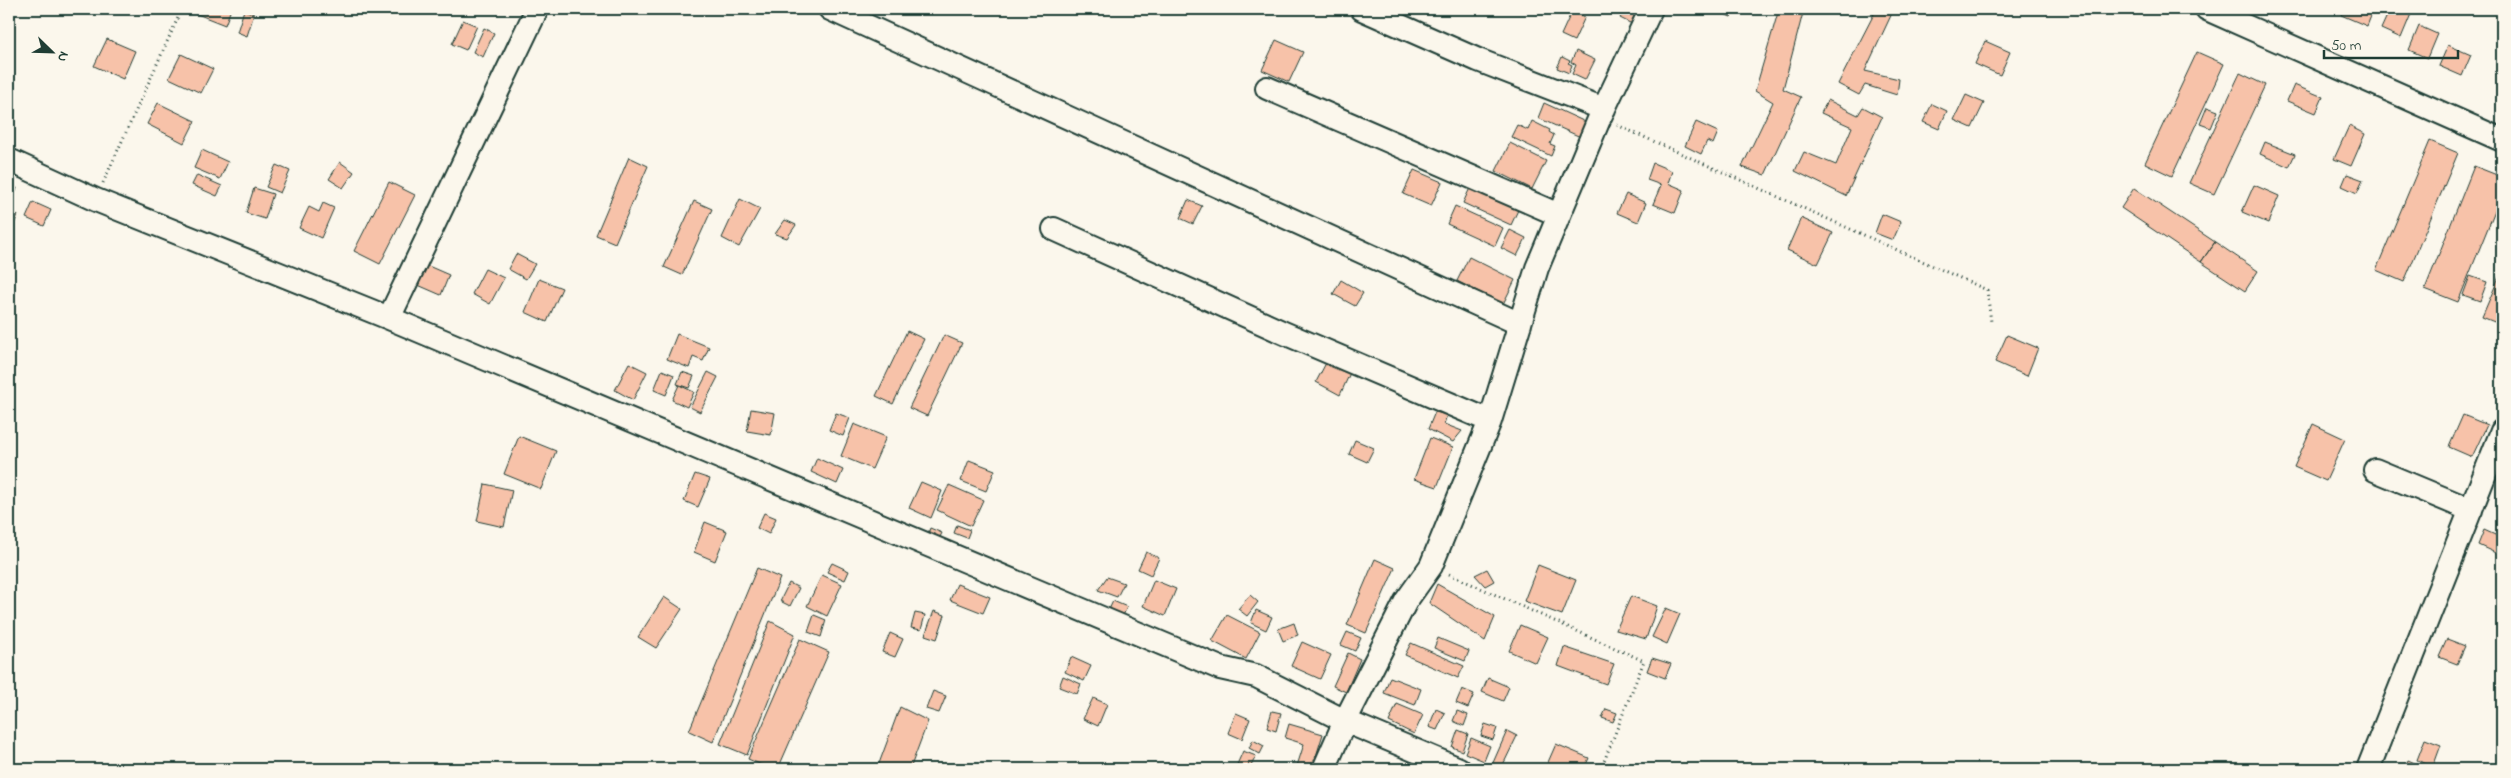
<svg xmlns="http://www.w3.org/2000/svg" width="2511" height="778" font-family="'Indie Flower',sans-serif">
<style>
.building{fill:#f7c2a9;stroke:#1f3d34}
.lines{fill:none;stroke-linecap:round;stroke-linejoin:round}
.minor-casing{stroke:#1f3d34;stroke-width:26}
.path{stroke:#1f3d34;stroke-width:3;stroke-dasharray:1 4;stroke-linecap:butt}
.minor{stroke:#fbf7ec;stroke-width:22}
</style>
<rect width="100%" height="100%" fill="#fbf7ec"/>
<filter id="ink" filterUnits="userSpaceOnUse"><feTurbulence type="fractalNoise" baseFrequency=".02" numOctaves="2"/><feDisplacementMap in="SourceGraphic" scale="10" xChannelSelector="R" yChannelSelector="G"/><feConvolveMatrix kernelMatrix="1 2 1 2 8 2 1 2 1" color-interpolation-filters="sRGB"/></filter>
<g filter="url(#ink)">
<path class="building" d="M 193,9 L 231,9 L 225,25 L 192,12 Z
M 1625,9 L 1639,14 L 1634,25 L 1620,18 Z
M 1713,9 L 1735,9 L 1731,17 Z
M 1779,9 L 1804,9 L 1783,89 L 1801,97 L 1765,175 L 1742,167 L 1773,102 L 1755,91 Z
M 1862,9 L 1894,9 L 1865,71 L 1899,79 L 1897,95 L 1865,85 L 1859,95 L 1838,84 L 1874,14 Z
M 2344,9 L 2367,9 L 2373,11 L 2367,26 L 2341,15 Z
M 2390,9 L 2400,9 L 2411,14 L 2401,38 L 2381,29 Z
M 244,10 L 254,14 L 247,36 L 237,32 Z
M 1572,11 L 1585,17 L 1574,41 L 1561,35 Z
M 463,20 L 477,26 L 466,50 L 452,44 Z
M 2419,26 L 2437,34 L 2427,58 L 2409,50 Z
M 484,28 L 494,33 L 483,57 L 473,52 Z
M 107,39 L 135,51 L 123,79 L 94,66 Z
M 1276,40 L 1303,52 L 1289,82 L 1262,70 Z
M 1985,41 L 2010,52 L 2000,75 L 1975,64 Z
M 2448,45 L 2471,55 L 2462,76 L 2439,66 Z
M 1576,51 L 1595,60 L 1585,80 L 1572,74 L 1576,65 L 1571,62 Z
M 2197,52 L 2224,64 L 2172,176 L 2145,163 Z
M 181,54 L 213,69 L 201,93 L 169,78 Z
M 1562,57 L 1570,61 L 1568,63 L 1572,65 L 1569,73 L 1557,68 Z
M 2240,73 L 2265,85 L 2214,194 L 2189,183 Z
M 2294,85 L 2323,97 L 2316,113 L 2287,101 Z
M 1966,95 L 1984,103 L 1972,128 L 1954,120 Z
M 1828,100 L 1858,115 L 1863,107 L 1882,117 L 1846,196 L 1795,171 L 1804,152 L 1836,165 L 1852,127 L 1821,113 Z
M 158,103 L 195,121 L 184,143 L 147,124 Z
M 1544,103 L 1592,125 L 1585,139 L 1538,118 Z
M 1932,104 L 1947,111 L 1939,129 L 1923,122 Z
M 2207,107 L 2218,111 L 2211,128 L 2200,124 Z
M 1532,121 L 1550,130 L 1549,132 L 1554,135 L 1550,144 L 1555,146 L 1551,156 L 1511,137 L 1517,125 L 1528,130 Z
M 1696,122 L 1718,132 L 1713,144 L 1707,141 L 1701,154 L 1685,146 Z
M 2349,126 L 2365,134 L 2351,166 L 2334,159 Z
M 2430,141 L 2458,153 L 2404,282 L 2376,270 Z
M 2265,142 L 2295,154 L 2289,167 L 2260,154 Z
M 1510,143 L 1546,161 L 1532,189 L 1496,171 Z
M 202,150 L 228,162 L 220,179 L 194,168 Z
M 629,157 L 648,166 L 615,243 L 596,235 Z
M 340,162 L 354,172 L 343,188 L 329,179 Z
M 1653,163 L 1672,171 L 1668,183 L 1684,190 L 1675,213 L 1653,204 L 1661,185 L 1647,180 Z
M 276,165 L 290,171 L 280,193 L 266,187 Z
M 2474,166 L 2502,177 L 2502,193 L 2458,302 L 2425,289 Z
M 1414,170 L 1442,182 L 1431,206 L 1403,194 Z
M 2347,174 L 2363,180 L 2357,193 L 2342,186 Z
M 197,175 L 222,186 L 217,196 L 192,185 Z
M 389,182 L 415,195 L 380,264 L 354,251 Z
M 9,185 L 17,188 L 12,203 L 9,202 Z
M 2254,185 L 2279,196 L 2268,223 L 2242,212 Z
M 254,188 L 273,194 L 265,219 L 246,213 Z
M 1470,188 L 1518,210 L 1511,225 L 1463,203 Z
M 2134,188 L 2215,242 L 2201,262 L 2121,208 Z
M 1626,194 L 1646,203 L 1638,222 L 1617,213 Z
M 740,199 L 760,209 L 739,247 L 722,238 Z
M 1188,200 L 1202,206 L 1193,224 L 1180,218 Z
M 694,201 L 712,209 L 682,275 L 664,267 Z
M 33,202 L 51,210 L 44,226 L 26,218 Z
M 323,203 L 334,208 L 321,238 L 299,228 L 309,207 L 319,212 Z
M 1455,206 L 1503,228 L 1495,246 L 1447,224 Z
M 9,211 L 18,215 L 9,235 Z
M 1882,214 L 1901,222 L 1893,240 L 1875,233 Z
M 1801,218 L 1833,233 L 1818,264 L 1787,250 Z
M 785,220 L 796,225 L 787,238 L 775,234 Z
M 1510,230 L 1526,238 L 1517,256 L 1501,248 Z
M 2215,242 L 2258,271 L 2245,291 L 2201,262 Z
M 516,254 L 535,264 L 526,279 L 508,269 Z
M 1469,257 L 1515,280 L 1503,304 L 1457,281 Z
M 426,265 L 449,275 L 441,295 L 418,285 Z
M 485,269 L 504,278 L 490,304 L 472,294 Z
M 2502,270 L 2502,325 L 2482,317 Z
M 2470,276 L 2487,282 L 2480,301 L 2463,295 Z
M 539,279 L 562,288 L 547,322 L 525,312 Z
M 1341,280 L 1363,293 L 1355,306 L 1333,294 Z
M 907,331 L 924,339 L 893,404 L 876,396 Z
M 677,334 L 709,347 L 703,361 L 693,357 L 689,368 L 667,359 Z
M 944,335 L 962,343 L 927,416 L 909,408 Z
M 2007,335 L 2038,348 L 2027,376 L 1995,362 Z
M 1327,361 L 1350,373 L 1340,395 L 1316,382 Z
M 629,363 L 647,372 L 633,400 L 615,390 Z
M 662,370 L 674,375 L 666,395 L 654,390 Z
M 682,372 L 694,376 L 689,388 L 677,384 Z
M 708,372 L 718,377 L 700,412 L 690,407 Z
M 679,385 L 694,392 L 687,407 L 672,400 Z
M 751,409 L 775,413 L 771,435 L 747,431 Z
M 1435,412 L 1447,415 L 1444,424 L 1462,431 L 1453,442 L 1428,429 Z
M 836,413 L 850,418 L 843,436 L 829,430 Z
M 2463,415 L 2487,425 L 2472,457 L 2449,447 Z
M 854,424 L 886,437 L 872,469 L 841,456 Z
M 2313,424 L 2345,439 L 2326,481 L 2294,467 Z
M 519,436 L 556,451 L 541,489 L 504,474 Z
M 1430,438 L 1453,447 L 1437,487 L 1414,479 Z
M 1355,440 L 1374,448 L 1367,462 L 1349,454 Z
M 817,458 L 843,470 L 837,484 L 811,472 Z
M 969,460 L 995,470 L 986,491 L 961,481 Z
M 695,474 L 710,479 L 698,507 L 684,501 Z
M 921,482 L 942,491 L 931,518 L 909,508 Z
M 485,484 L 512,490 L 504,527 L 477,521 Z
M 949,485 L 983,500 L 971,526 L 937,510 Z
M 764,513 L 776,518 L 769,534 L 757,528 Z
M 705,522 L 727,531 L 715,561 L 694,552 Z
M 957,525 L 970,530 L 967,538 L 954,533 Z
M 930,528 L 942,533 L 937,543 L 926,539 Z
M 2484,530 L 2502,538 L 2502,556 L 2478,545 Z
M 1146,552 L 1159,558 L 1151,575 L 1138,569 Z
M 1375,559 L 1395,568 L 1366,633 L 1347,625 Z
M 832,563 L 849,571 L 845,580 L 827,572 Z
M 1538,565 L 1576,580 L 1562,615 L 1524,601 Z
M 757,568 L 780,578 L 713,742 L 689,731 Z
M 1487,569 L 1494,581 L 1485,586 L 1475,575 Z
M 822,575 L 842,584 L 827,616 L 807,606 Z
M 1107,577 L 1124,583 L 1117,597 L 1098,590 Z
M 1154,580 L 1176,589 L 1165,616 L 1143,606 Z
M 789,583 L 799,588 L 790,606 L 780,601 Z
M 957,584 L 990,597 L 983,613 L 950,600 Z
M 1437,584 L 1495,617 L 1485,641 L 1429,603 Z
M 1250,595 L 1258,602 L 1247,616 L 1238,609 Z
M 1631,596 L 1657,606 L 1646,639 L 1616,630 Z
M 664,597 L 682,609 L 656,648 L 638,637 Z
M 1113,601 L 1127,607 L 1121,620 L 1107,614 Z
M 1666,608 L 1680,614 L 1667,644 L 1652,637 Z
M 1256,610 L 1272,617 L 1266,630 L 1251,623 Z
M 934,611 L 945,615 L 937,639 L 925,635 Z
M 915,613 L 925,615 L 921,630 L 911,628 Z
M 814,615 L 826,620 L 821,637 L 808,632 Z
M 1227,615 L 1260,632 L 1246,659 L 1212,641 Z
M 770,621 L 795,634 L 747,755 L 720,744 Z
M 1294,623 L 1298,635 L 1283,641 L 1278,629 Z
M 1520,625 L 1548,637 L 1536,663 L 1509,651 Z
M 1347,632 L 1361,638 L 1355,651 L 1341,645 Z
M 890,633 L 903,639 L 895,657 L 882,652 Z
M 1438,638 L 1469,651 L 1465,661 L 1434,648 Z
M 800,639 L 829,652 L 778,769 L 771,769 L 748,759 Z
M 2447,639 L 2465,646 L 2457,664 L 2439,657 Z
M 1302,642 L 1331,655 L 1320,679 L 1291,666 Z
M 1411,643 L 1464,666 L 1458,678 L 1405,655 Z
M 1564,647 L 1614,664 L 1606,684 L 1558,666 Z
M 1348,653 L 1360,659 L 1346,692 L 1333,686 Z
M 1071,657 L 1091,666 L 1084,681 L 1065,672 Z
M 1652,658 L 1671,664 L 1665,678 L 1647,671 Z
M 1063,676 L 1081,684 L 1077,694 L 1059,687 Z
M 1390,677 L 1421,689 L 1415,705 L 1384,693 Z
M 1488,678 L 1509,687 L 1503,701 L 1482,692 Z
M 1462,689 L 1474,694 L 1468,708 L 1456,703 Z
M 933,691 L 946,696 L 939,713 L 926,709 Z
M 1093,698 L 1107,704 L 1098,726 L 1083,719 Z
M 1397,704 L 1423,715 L 1414,734 L 1389,722 Z
M 900,707 L 928,721 L 910,769 L 877,769 Z
M 1436,709 L 1445,713 L 1437,730 L 1429,727 Z
M 1606,709 L 1617,713 L 1613,722 L 1602,718 Z
M 1272,711 L 1281,713 L 1276,731 L 1267,728 Z
M 1457,711 L 1468,715 L 1464,726 L 1453,721 Z
M 1236,713 L 1250,719 L 1242,739 L 1228,733 Z
M 1289,724 L 1323,734 L 1312,769 L 1296,769 L 1304,744 L 1285,738 Z
M 1485,724 L 1497,728 L 1493,740 L 1481,736 Z
M 1458,730 L 1468,734 L 1462,751 L 1452,747 Z
M 1507,731 L 1517,736 L 1501,769 L 1492,765 Z
M 1471,738 L 1490,746 L 1484,761 L 1465,753 Z
M 2425,739 L 2441,745 L 2433,767 L 2417,760 Z
M 1253,740 L 1264,746 L 1260,754 L 1249,748 Z
M 1556,744 L 1589,758 L 1584,769 L 1545,769 Z
M 1243,751 L 1256,756 L 1251,766 L 1258,769 L 1235,769 Z
M 2408,760 L 2428,769 L 2404,769 Z"/>
<g class="lines">
<g class="minor-casing">
<path id="minor" d="M 830,9 L 1520,324
M 1362,9 L 1478,60 L 1604,109
M 2207,9 L 2502,140
M 1267,88 L 1559,215
M 9,160 L 96,200 L 389,318 L 1220,668 L 1256,676 L 1345,721 L 1459,769
M 1054,229 L 1284,333 L 1490,421
M 389,318 L 537,9
M 2375,470 L 2471,510
M 1324,769 L 1345,721 L 1406,601 L 1431,566 L 1490,421 L 1537,268 L 1600,117 L 1651,9
M 2368,769 L 2502,431"/>
</g>
<path class="path" d="M 1617,125 L 1987,290 L 1991,322
M 103,183 L 182,9
M 1449,574 L 1644,661 L 1601,769"/>
<use href="#minor" class="minor"/>
</g>
</g>
<rect width="2511" height="778" fill="none" stroke="#fbf7ec" stroke-width="30"/>
<rect x="15" y="15" width="2481" height="748" fill="none" stroke="#1f3d34" stroke-width="2" filter="url(#ink)"/>
<g transform="translate(52 52) rotate(113)" stroke="#fbf7ec" stroke-width="4" paint-order="stroke">
<path d="M0-4L9 19L0 12L-9 19Z" fill="#1f3d34"/>
<text y="-8" font-size="14" font-weight="bold" text-anchor="middle" fill="#1f3d34">N</text>
</g>
<path d="M2324 50v8h134v-8" fill="none" stroke="#1f3d34" stroke-width="2.5"/>
<text x="2331" y="50" font-size="15" fill="#1f3d34" stroke="#fbf7ec" stroke-width="4" paint-order="stroke">50 m</text>
</svg>
